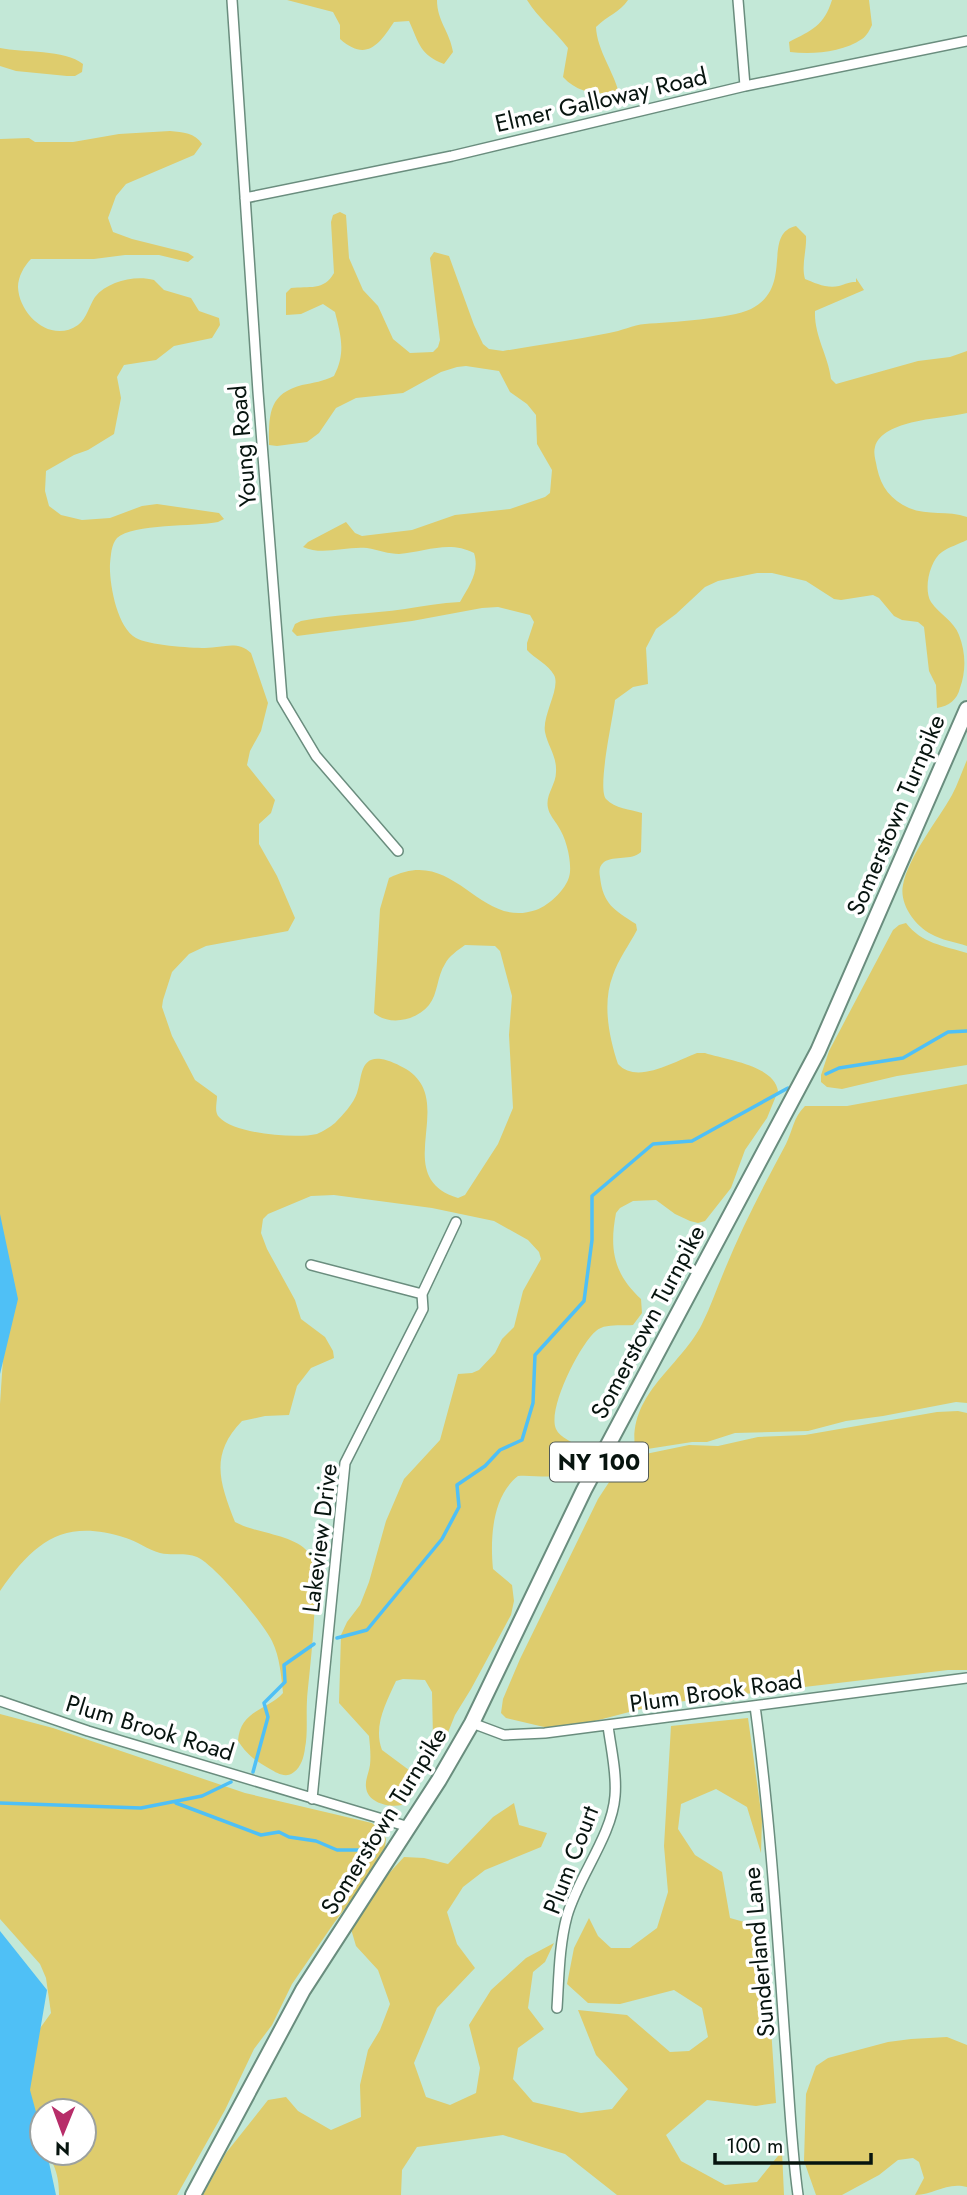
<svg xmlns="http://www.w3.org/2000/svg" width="967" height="2195" font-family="Jost,sans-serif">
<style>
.green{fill:#decc6d}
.water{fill:#4fc0f6}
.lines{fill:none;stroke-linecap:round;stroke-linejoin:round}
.stream{stroke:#4fc0f6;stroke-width:3.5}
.street-casing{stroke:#6a8d7e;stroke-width:12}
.primary-casing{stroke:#6a8d7e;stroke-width:18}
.street{stroke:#fff;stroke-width:9}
.primary{stroke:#fff;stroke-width:14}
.labels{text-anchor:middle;stroke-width:7;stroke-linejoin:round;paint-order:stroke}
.shield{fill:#fff;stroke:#515a57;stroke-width:2}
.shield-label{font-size:23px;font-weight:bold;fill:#07140f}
.street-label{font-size:24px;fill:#07140f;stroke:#fff}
</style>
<rect width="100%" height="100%" fill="#c3e8d7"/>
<path class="green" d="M 287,0 L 437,0 C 437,21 450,32 453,52 L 444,64 C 420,55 419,43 409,21 L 394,22 C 379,45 366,62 340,39 L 340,25 L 333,12 Z
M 527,0 L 628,0 C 620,12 607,16 596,27 C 597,50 613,70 619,93 C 596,94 579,94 563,77 L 568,48 C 555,31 538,18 527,0 Z
M 832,0 L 869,0 L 872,25 C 870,29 867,36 862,39 C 843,52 813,55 790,52 L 789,42 C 812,30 824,26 832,0 Z
M 0,48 C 23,53 65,49 83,64 L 82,72 L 75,76 L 67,76 L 16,71 L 0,66 Z
M 170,131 C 183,132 195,133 202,144 L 194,155 L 126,184 L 116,196 L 108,218 L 113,232 L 132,239 L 188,253 L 194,257 L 188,262 L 159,255 L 125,255 L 94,259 L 31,259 C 24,266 18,277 18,287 C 19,315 51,344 78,325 C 87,318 89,306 95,297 C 108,281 135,275 154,280 L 164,290 L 191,298 L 199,311 L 219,318 L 220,325 L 212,338 L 174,346 L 156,360 L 124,365 L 117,377 L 121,398 L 114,434 L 88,450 L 74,455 L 46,471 L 45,491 L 49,506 L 61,515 L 82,520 L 110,518 L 142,506 L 157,504 L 219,513 L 224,519 L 218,522 C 195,527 133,523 117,538 C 111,545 111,555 110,564 C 109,583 117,628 136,638 C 148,645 190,648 205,648 C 223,648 237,640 251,653 L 268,703 L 261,731 L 250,751 L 247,765 L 275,800 L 271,813 L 259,824 L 259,844 L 277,876 L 295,918 L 288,931 L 206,946 L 189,954 L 172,972 L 163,1000 L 162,1007 L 172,1036 L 195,1080 L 217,1096 C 217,1103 214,1112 219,1117 C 234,1134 295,1139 317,1134 C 322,1132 330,1127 335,1123 C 342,1116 354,1103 357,1093 C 362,1080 359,1056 381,1059 C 389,1060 399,1065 406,1069 C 459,1102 388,1176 458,1198 L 465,1195 L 498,1144 L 513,1108 L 509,1035 L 512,996 L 500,951 L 495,946 L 465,945 C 458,950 449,956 445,964 C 437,976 438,994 429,1005 C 416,1021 389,1026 374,1013 L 380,909 L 389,878 C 455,844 478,930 536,910 C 550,905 569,887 570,872 C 571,858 566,838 558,826 C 555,821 549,814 548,808 C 545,795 556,785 556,772 C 557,756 548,747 545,732 C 542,715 561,688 554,675 C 549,665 534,658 527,650 L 527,643 L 534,622 L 530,615 L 498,607 L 482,608 L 412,621 L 297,636 L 292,631 L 295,624 L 301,621 C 335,614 370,614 405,609 C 424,606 441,603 460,602 C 469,586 480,572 474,553 C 449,540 425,552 399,554 C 389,554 378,550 367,548 C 345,546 323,556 303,547 L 308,542 L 346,522 L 355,533 L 362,536 L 412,530 L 455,515 L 510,509 L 545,497 L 550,493 L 552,470 L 537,444 L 536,415 L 527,404 L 510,392 L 499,371 L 466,366 L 457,367 L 441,372 L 403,393 L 356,398 L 336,408 L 319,433 L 307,442 L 277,446 L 269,445 C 269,415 268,394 302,385 C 313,383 324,381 334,376 C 346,353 341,336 335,312 L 323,304 L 301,314 L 286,315 L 286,293 L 291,288 C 309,286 324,291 334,273 L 331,222 L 333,215 L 340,212 L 346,215 L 349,258 L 363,290 L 378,306 L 393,339 L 410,353 L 433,352 L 438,347 L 440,340 L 430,258 L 434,252 L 449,256 L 474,325 L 483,344 L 489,349 L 503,351 C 539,345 574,340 609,333 C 621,331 633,325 645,324 C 671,322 730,319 751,309 C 795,287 761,234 796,226 L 806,236 C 807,250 801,265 805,279 C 815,283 827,289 839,286 C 846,284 849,282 856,282 L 856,278 L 864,290 L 815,311 C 814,336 828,355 831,379 L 836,384 L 918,361 L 950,357 L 967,351 L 967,413 C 943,419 883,419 875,447 C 873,454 876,461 877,468 C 881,487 891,500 909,508 C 928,516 948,510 967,517 L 967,540 C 959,544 949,547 942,552 C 930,560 923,589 931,602 C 939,614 954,621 959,635 C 966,653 966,671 960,688 C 957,700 949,706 937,708 L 936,685 L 929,671 L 924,627 L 918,622 L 902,620 L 894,616 L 879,598 L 873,595 L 841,600 L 834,599 L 806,581 L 772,573 L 757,573 L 718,581 L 705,587 L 676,614 L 656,629 L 646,648 L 648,684 L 633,687 L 615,700 C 613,718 597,788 606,799 C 615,809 630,809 642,813 L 641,852 C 631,861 615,855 604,862 C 599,866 599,871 600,877 C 603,904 614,910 636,924 L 637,930 C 629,945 618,960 613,975 C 602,1003 609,1037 618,1064 C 637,1085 675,1061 697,1053 L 705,1053 C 726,1060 774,1065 778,1091 L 767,1118 L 745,1150 L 731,1188 L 705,1221 L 698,1223 L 690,1221 L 675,1214 L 656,1200 L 633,1201 L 620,1208 L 616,1213 C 609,1250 614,1274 641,1299 L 642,1313 L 633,1325 C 623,1326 604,1323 596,1331 C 580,1344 547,1409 556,1429 C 560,1438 574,1442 581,1449 C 582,1487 541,1474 518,1476 C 492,1496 490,1539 493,1569 L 512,1585 L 514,1601 L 511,1615 L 471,1689 L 455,1715 L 447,1735 L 441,1740 L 433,1738 L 432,1692 L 425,1680 L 403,1679 L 396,1681 C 386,1703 373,1726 382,1750 L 417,1776 L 414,1790 L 402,1805 C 390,1808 367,1803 366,1787 C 365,1780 369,1772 370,1765 C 371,1755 370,1746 369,1736 L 339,1703 L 341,1635 L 347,1622 L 360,1605 L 369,1582 L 386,1521 L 404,1479 L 440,1440 L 458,1374 L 472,1373 L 479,1370 L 495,1353 L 502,1339 L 514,1327 L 523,1291 L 541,1259 L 539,1252 L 528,1240 L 494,1221 L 432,1208 L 334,1195 L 311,1196 L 268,1214 L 263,1219 L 261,1233 L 267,1249 L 295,1300 L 301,1319 L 325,1337 L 333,1351 L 334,1358 L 311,1368 L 297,1386 L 289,1415 L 265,1416 L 242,1421 C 209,1455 220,1483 235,1522 C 257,1534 293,1534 308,1552 C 323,1570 309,1673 307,1700 C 306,1716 308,1733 305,1748 C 304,1757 301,1767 294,1772 C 286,1779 277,1773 270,1769 C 255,1760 248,1756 238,1741 C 240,1710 268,1710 283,1693 C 281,1676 280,1657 272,1641 C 264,1624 214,1564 197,1557 C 185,1552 173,1556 160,1553 C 148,1550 137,1541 126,1538 C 64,1518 35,1541 0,1591 L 0,1404 L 4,1344 L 0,1247 L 0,139 L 29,138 L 35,142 L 73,142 L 119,134 Z
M 967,760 L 967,946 C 955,942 941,940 931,934 C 915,926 899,904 903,885 C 908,857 938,820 952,795 C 958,784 962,771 967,760 Z
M 906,923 C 921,943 944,946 967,953 L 967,1065 L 897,1076 L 842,1089 L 827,1087 L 821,1082 L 821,1075 L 829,1051 L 893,930 L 899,925 Z
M 967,1084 L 967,1403 L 956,1402 L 883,1416 L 846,1421 L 808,1431 L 735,1433 L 707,1442 L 692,1442 L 641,1450 L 635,1448 C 628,1394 681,1366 702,1324 C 711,1306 717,1288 725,1269 C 742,1227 764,1185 786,1144 C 793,1130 793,1118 805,1106 L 847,1106 Z
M 958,1411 L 967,1413 L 967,1670 L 948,1670 L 660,1704 L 591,1722 L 559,1728 L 544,1727 L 506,1718 L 501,1713 L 503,1699 L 520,1659 L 598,1499 L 619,1467 L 631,1457 L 689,1445 L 718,1446 L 758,1437 L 805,1435 L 937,1412 Z
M 0,1714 L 53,1728 L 245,1793 L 372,1823 L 383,1833 L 386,1839 L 385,1847 L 365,1882 L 334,1923 L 292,1984 L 272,2025 L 254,2049 L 225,2110 L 177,2195 L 59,2195 C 59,2178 56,2167 47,2153 L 84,2153 L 84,2111 L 42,2111 L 42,2146 L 19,2122 L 33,2038 L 51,2013 L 46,1978 L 40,1964 L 0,1919 Z
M 748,1718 L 762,1819 L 761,1853 L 747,1807 L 716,1789 L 681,1804 L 678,1829 L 695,1855 L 722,1872 L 730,1918 L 762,1927 L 769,1998 L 776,2103 L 756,2106 L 707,2100 L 666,2135 L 681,2161 L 725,2185 L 757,2182 L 782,2151 L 784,2195 L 617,2195 L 565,2154 L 503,2135 L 417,2147 L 402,2170 L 401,2195 L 203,2195 L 226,2153 L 268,2100 L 286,2097 L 298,2111 L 331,2130 L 361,2117 L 360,2085 L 368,2050 L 380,2030 L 390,2004 L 378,1970 L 356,1946 L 351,1929 L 369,1895 L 404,1857 L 424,1858 L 448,1864 L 493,1817 L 514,1803 L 519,1825 L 547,1833 L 541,1847 L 485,1870 L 463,1887 L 447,1912 L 457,1944 L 475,1968 L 437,2008 L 414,2063 L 426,2097 L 450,2105 L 476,2093 L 480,2068 L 469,2025 L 491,1990 L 526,1958 L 554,1943 L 545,1962 L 533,1972 L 528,2008 L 544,2029 L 518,2048 L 513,2079 L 533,2102 L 581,2113 L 612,2109 L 628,2089 L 596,2055 L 578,2010 L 627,2015 L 670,2052 L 689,2051 L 708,2037 L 702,2008 L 674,1990 L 620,2004 L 588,2003 L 567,1984 L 574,1948 L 589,1918 L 598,1936 L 611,1948 L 630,1948 L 657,1928 L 668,1892 L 664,1846 L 671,1726 Z
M 947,2037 L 967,2045 L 967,2187 C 945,2182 935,2195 915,2195 L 924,2178 L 919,2162 L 913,2158 L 898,2160 L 879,2175 L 842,2195 L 816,2195 L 804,2161 L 806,2094 L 816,2066 L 828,2058 L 888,2042 L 911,2039 Z"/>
<path class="water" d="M 0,1214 L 18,1299 L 0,1374 Z
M 0,1931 L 47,1990 L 30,2090 L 42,2134 L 42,2153 L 47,2153 L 56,2195 L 0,2195 Z"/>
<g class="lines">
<path class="stream" d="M 826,1074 L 839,1068 L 903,1058 L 948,1032 L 967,1031
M 337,1638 L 367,1630 L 442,1539 L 459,1507 L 457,1485 L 485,1466 L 500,1450 L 522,1440 L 533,1403 L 535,1355 L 584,1301 L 592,1240 L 592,1196 L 653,1144 L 692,1141 L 788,1088
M 253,1772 L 268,1717 L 264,1703 L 285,1682 L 284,1665 L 314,1644
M 0,1803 L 141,1808 L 202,1796 L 231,1782
M 176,1803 L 261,1835 L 279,1832 L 289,1837 L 316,1841 L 337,1850 L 361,1850 L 374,1856"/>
<g class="street-casing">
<path id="street" d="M 232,0 L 258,392 L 282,699 L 316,756 L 398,851
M 738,0 L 745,86
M 245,198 L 452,156 L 745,86 L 967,41
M 311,1265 L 422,1294
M 0,1701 L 88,1731 L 409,1827
M 755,1706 C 770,1817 777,1929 785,2041 C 789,2092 791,2144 798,2195
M 472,1723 L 504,1735 L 545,1733 L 967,1678
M 312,1799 L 345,1463 L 423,1309 L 422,1294 L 456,1222
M 557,2008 C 559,1977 559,1946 567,1916 C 578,1877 612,1836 615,1796 C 617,1773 611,1749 608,1726"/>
</g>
<g class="primary-casing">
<path id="primary" d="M 193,2195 L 303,1990 L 439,1780 L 472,1723 L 584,1490 L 818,1051 L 967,709"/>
</g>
<use href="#street" class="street"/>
<use href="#primary" class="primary"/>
</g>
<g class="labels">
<rect class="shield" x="550" y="1442.5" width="98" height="39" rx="5"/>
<g class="shield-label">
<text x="599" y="1470">NY 100</text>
</g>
<g class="street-label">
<text transform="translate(601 100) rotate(-13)" y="8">Elmer Galloway Road</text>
<text transform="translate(243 446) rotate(-95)" y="8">Young Road</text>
<text transform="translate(896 815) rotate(-67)" y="8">Somerstown Turnpike</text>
<text transform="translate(648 1322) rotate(-62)" y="8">Somerstown Turnpike</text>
<text transform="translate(320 1538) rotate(-83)" y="8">Lakeview Drive</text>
<text transform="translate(716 1692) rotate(-8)" y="8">Plum Brook Road</text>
<text transform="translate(150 1728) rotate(17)" y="8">Plum Brook Road</text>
<text transform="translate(384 1821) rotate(-58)" y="8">Somerstown Turnpike</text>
<text transform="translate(571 1860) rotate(-69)" y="8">Plum Court</text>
<text transform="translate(759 1952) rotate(-95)" y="8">Sunderland Lane</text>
</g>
</g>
<g transform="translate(63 2132) rotate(181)"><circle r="33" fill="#ffffff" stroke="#9ca19f" stroke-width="2"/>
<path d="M0-5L12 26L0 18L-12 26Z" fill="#b72d69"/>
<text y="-10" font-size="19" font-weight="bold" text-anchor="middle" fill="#07140f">N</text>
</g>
<path d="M715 2153v10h156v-10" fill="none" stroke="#07140f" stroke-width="3.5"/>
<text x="726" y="2153" font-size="21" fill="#07140f" stroke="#ffffff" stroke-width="5" paint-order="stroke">100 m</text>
</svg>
